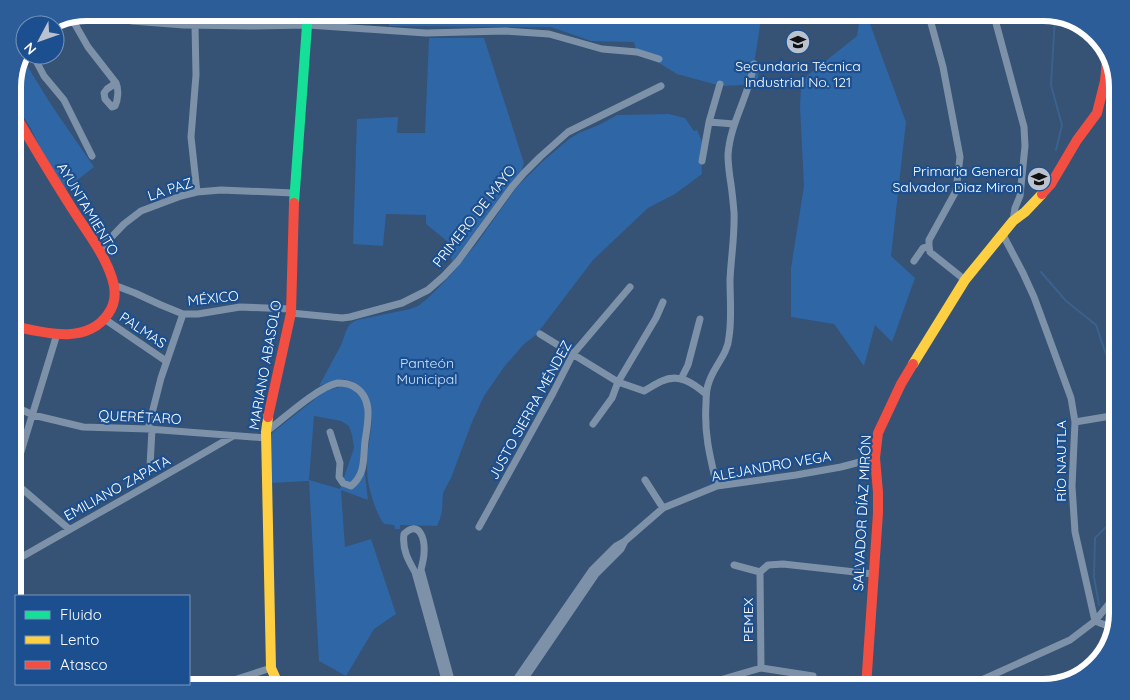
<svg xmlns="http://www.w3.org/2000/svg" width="1130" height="700" font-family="Quicksand,sans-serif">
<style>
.green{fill:#2f66a5;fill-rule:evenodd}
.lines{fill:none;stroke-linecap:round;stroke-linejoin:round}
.stream{stroke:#3b618d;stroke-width:2}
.street{stroke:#7d92a8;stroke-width:7}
.fast{stroke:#16e098;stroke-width:10}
.slow{stroke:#ffcf43;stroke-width:10}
.jam{stroke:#f24e42;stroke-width:10}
.labels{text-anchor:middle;stroke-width:4.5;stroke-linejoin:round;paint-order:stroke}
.poi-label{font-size:14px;fill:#fff;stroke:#1b4f8f}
.street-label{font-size:14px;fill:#fff;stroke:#1b4f8f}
.park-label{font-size:14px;fill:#cfe3fa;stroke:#1b4f8f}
.rim{fill:none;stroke:#fff;stroke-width:6}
</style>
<rect width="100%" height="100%" fill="#365274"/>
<path class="green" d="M 389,12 L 762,13 L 754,64 L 759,67 L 758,81 L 745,85 L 721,86 L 677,74 L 636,49 L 634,42 L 591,41 L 551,27 L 389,26 Z
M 862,13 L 866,13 L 906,122 L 891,256 L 915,278 L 892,342 L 875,325 L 864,366 L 834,324 L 791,317 L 791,268 L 804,186 L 800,107 L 801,84 L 808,75 L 857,36 L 860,15 Z
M 429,38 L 484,38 L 524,163 L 521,173 L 452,262 L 448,242 L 426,224 L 426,215 L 386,214 L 383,246 L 353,244 L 357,119 L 398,117 L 397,133 L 425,133 Z
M 23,59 L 52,106 L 94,167 L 62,192 L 31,129 L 13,100 L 13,82 Z
M 669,114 L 685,118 L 694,131 L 697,130 L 704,146 L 701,158 L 702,174 L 675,194 L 648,208 L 593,260 L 536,335 L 524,344 L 504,367 L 484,396 L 472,422 L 451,478 L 443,493 L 442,511 L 440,519 L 437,526 L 400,525 L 400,529 L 395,529 L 394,525 L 384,524 C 377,516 370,493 368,481 C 367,475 367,468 367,462 C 367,438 381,407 361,389 C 347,374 336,380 319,386 L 341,345 L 346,331 L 350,324 L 357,320 L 410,309 L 418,306 L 428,298 L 449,277 L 477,243 L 516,188 L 542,162 L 569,139 L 579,133 L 601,124 L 617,115 Z
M 340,387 L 350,387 L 358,391 L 368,412 L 364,465 L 368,500 L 341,490 L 345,547 L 371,539 L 396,614 L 374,629 L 346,676 L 319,661 L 309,481 L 270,483 L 269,441 L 272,433 L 325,391 ZM 314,416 L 341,421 L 349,426 L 352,435 L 354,448 L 340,489 L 309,480 Z"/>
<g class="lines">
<path class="stream" d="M 1055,16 L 1051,85 L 1062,125 L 1056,150
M 1041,272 L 1066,301 L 1096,325 L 1109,363 L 1117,383
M 1099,605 L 1094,577 L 1095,538 L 1117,516
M 1108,612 L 1117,614"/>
<path class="street" d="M 125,12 L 132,21 L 184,25 L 251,26 L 308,25 L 426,33 L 505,31 L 549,34 L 602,49 L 637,52 L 659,59
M 195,12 L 195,25 L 196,75 L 191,137 L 197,192
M 928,12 L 943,67 L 960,157 L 956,191 L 929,240 L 929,246 L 930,252 L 965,280
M 993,12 L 1024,127 L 1025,146 L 1020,196 L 1015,208 L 1013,221
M 72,19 L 88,47 L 116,83 C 119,89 118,100 115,106 L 112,107 L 105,99 L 104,93 L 107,89 L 116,83
M 33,55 L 44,76 L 64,100 L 92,156
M 1105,81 L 1117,83
M 709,122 L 734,124
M 702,161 L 709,122 L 720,84
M 1002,233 L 1023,273 L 1034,297 L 1071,398 L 1075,422 L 1072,486 L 1075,532 L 1095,621 L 1113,628
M 99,250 L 124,224 L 141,211 L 181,196 L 197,192 L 221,190 L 294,193
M 914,261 L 923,248 L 929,246
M 114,285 L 135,293 L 161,305 L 183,314 L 198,314 L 240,307 L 291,309
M 291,313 L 342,318 L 350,317 L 402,303 L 428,290 L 444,276 L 458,261 L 512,187 L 524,173 L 540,157 L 568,132 L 661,86
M 106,320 L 166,361
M 540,334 L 618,382 L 644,391 C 650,388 655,384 662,381 C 679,373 693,383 706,394
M 681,379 L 688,365 L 700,319
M 16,407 L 33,415 L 83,427 L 148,429 L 266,438
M 1075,422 L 1117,415
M 593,424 L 612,398 L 618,382 L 656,318 L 663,302
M 148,429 L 161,378 L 183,314
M 266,432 C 283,419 319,386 338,383 C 343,383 349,384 353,386 C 374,397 368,422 365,441 C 363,458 366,474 351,486 L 343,483 L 339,477 L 340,463 L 330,432
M 150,466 L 152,429
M 13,478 L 57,334
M 645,480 L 663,508
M 13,481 L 69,529
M 717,486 C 710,457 704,434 706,404 C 706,397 706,389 709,382 C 714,366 728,354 729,337 C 732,318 730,299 730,280 C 731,257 735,235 734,212 C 733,201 732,189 730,178 C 729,170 728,163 728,155 C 730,123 749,96 754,64
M 479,527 L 553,393 L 573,354 L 630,287
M 13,562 C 86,520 160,479 233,436
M 734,565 L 760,572 L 768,565 L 783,564 L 873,574
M 760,572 L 761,668
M 212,687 L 271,668
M 447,687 L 415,572 C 408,560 402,549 404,534 C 420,519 425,540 424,553 C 424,559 422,564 421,570 L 453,687
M 511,687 L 592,570 L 616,546 L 625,541 L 663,508 L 717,486 L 796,475 L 841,467 L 875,458
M 519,687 L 596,574 L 621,549 L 625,541
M 711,687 L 723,679 L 761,668 L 813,676
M 966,687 L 1070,640 L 1095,621 L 1117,594"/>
<path class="fast" d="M 294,203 L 308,12"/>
<path class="slow" d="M 913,364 L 965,280 L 1013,221 L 1025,212 L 1042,194
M 268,417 L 266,432 L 271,668 L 276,679 L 283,687"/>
<path class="jam" d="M 13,111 C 31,142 49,172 68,202 C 83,227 103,250 112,278 C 116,290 116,303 108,314 C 87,345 44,333 13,326
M 1042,194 L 1051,184 L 1077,140 L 1097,113 L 1105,81 L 1108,50
M 268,417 L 291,313 L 294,203
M 866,687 L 878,513 L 878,492 L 875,458 L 878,433 L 901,384 L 913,364"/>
</g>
<defs>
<g id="school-disc" transform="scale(1.25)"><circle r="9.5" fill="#b9c2ce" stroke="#1b4f8f"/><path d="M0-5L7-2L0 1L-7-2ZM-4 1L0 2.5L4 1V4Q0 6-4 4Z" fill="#111"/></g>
</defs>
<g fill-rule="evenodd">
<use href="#school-disc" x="798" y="42"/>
<use href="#school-disc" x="1039" y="179"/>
</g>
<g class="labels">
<g class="poi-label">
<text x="798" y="71">Secundaria Técnica<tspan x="798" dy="16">Industrial No. 121</tspan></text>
<text x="1022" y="176" text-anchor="end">Primaria General<tspan x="1022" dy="16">Salvador Diaz Miron</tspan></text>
</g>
<g class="street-label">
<text transform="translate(170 189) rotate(-18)" y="5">LA PAZ</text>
<text transform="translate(88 209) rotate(59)" y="5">AYUNTAMIENTO</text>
<text transform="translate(474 216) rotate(-52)" y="5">PRIMERO DE MAYO</text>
<text transform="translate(213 298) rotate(-6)" y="5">MÉXICO</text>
<text transform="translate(143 330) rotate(34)" y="5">PALMAS</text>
<text transform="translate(265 365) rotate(-80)" y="5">MARIANO ABASOLO</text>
<text transform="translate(530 410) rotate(-61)" y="5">JUSTO SIERRA MÉNDEZ</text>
<text transform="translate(140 417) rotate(3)" y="5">QUERÉTARO</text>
<text transform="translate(1061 461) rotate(-90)" y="5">RÍO NAUTLA</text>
<text transform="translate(771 466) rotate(-10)" y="5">ALEJANDRO VEGA</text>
<text transform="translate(117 488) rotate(-29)" y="5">EMILIANO ZAPATA</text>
<text transform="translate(862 513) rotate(-87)" y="5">SALVADOR DÍAZ MIRÓN</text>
<text transform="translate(748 620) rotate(-90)" y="5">PEMEX</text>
</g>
<g class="park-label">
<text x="427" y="368">Panteón<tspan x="427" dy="16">Municipal</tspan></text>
</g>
</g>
<path d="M0 0H1130V700H0ZM87 21H1043A66 66 0 0 1 1109 87V613A66 66 0 0 1 1043 679H87A66 66 0 0 1 21 613V87A66 66 0 0 1 87 21Z" fill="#2d5d98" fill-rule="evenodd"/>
<path class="rim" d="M87 21H1043A66 66 0 0 1 1109 87V613A66 66 0 0 1 1043 679H87A66 66 0 0 1 21 613V87A66 66 0 0 1 87 21Z"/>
<rect x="15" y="595" width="175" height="90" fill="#1b4f8f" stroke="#7695bc"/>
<rect x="25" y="611" width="25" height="8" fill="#16e098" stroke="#7695bc"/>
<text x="60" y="620" font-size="15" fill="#ffffff">Fluido</text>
<rect x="25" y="636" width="25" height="8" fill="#ffcf43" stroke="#7695bc"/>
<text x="60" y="645" font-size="15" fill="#ffffff">Lento</text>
<rect x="25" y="661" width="25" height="8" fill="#f24e42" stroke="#7695bc"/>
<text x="60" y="670" font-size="15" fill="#ffffff">Atasco</text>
<g transform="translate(40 40) rotate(229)"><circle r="24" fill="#1b4f8f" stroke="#7695bc"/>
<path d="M0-4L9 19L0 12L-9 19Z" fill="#b9c2ce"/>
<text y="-8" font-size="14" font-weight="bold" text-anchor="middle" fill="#ffffff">N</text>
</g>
</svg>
